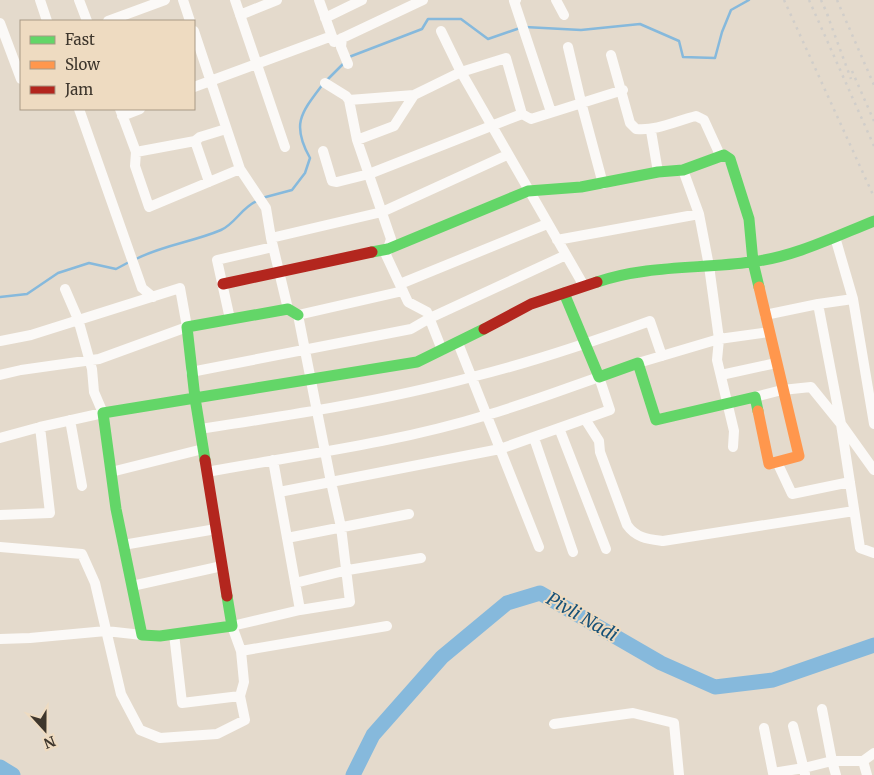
<svg xmlns="http://www.w3.org/2000/svg" width="874" height="775" font-family="Merriweather,serif">
<style>
.lines{fill:none;stroke-linecap:round;stroke-linejoin:round}
.stream{stroke:#86b9dc;stroke-width:2.5}
.river{stroke:#86b9dc;stroke-width:15}
.street{stroke:#fbf9f7;stroke-width:10}
.fast{stroke:#63d668;stroke-width:11}
.slow{stroke:#ff974d;stroke-width:11}
.jam{stroke:#b3261e;stroke-width:11}
.rail{stroke:#d1ceca;stroke-width:2.5;stroke-dasharray:2.5 5;stroke-linecap:butt}
.labels{text-anchor:middle;stroke-width:4;stroke-linejoin:round;paint-order:stroke}
.water-label{font-size:18px;font-style:italic;fill:#185278;stroke:#eedbc1}
</style>
<rect width="100%" height="100%" fill="#e4dacc"/>
<g class="lines">
<path class="stream" d="M 525,27 L 581,30 L 640,24 L 679,41 L 683,57 L 715,58 L 722,32 L 731,10 L 749,0
M 349,57 L 422,29 L 428,19 L 461,19 L 488,39 L 520,28
M 327,80 L 344,63
M 262,198 L 292,190 L 305,173 L 310,158 C 291,124 301,113 323,84
M 136,259 C 163,245 193,242 221,230 C 235,224 242,207 257,201
M 0,297 L 27,294 L 58,273 L 89,263 L 116,269 L 131,261"/>
<path class="river" d="M 0,767 L 13,775
M 353,775 L 373,735 L 442,657 L 507,603 L 540,593 L 661,663 L 715,687 L 773,680 L 874,645"/>
<path class="street" d="M 40,0 L 47,21
M 79,0 L 87,21
M 183,0 L 190,21
M 235,0 L 285,147
M 319,0 L 334,42 L 423,0
M 516,0 L 514,1 L 551,112
M 556,0 L 564,15
M 240,15 L 277,0
M 325,18 L 362,0
M 108,21 L 165,0
M 0,23 L 21,79
M 441,31 L 461,72 L 506,58 L 522,114
M 342,38 L 341,47 L 348,64
M 568,47 L 581,102 L 603,184
M 611,55 L 630,123 L 636,129 C 657,131 676,121 696,116 L 704,120 L 720,155
M 325,83 L 346,96 L 349,100 L 357,140
M 194,87 L 332,36
M 349,100 L 414,95
M 79,109 L 142,288 L 153,297
M 120,109 L 136,152 L 135,166 L 149,207 L 240,169 L 194,31
M 122,116 L 140,109
M 651,131 L 658,172
M 323,151 L 332,181 L 337,182 L 369,174 L 522,114 L 531,119 L 623,90
M 136,152 L 195,141
M 240,169 L 266,208 L 271,238
M 209,182 L 195,141 L 200,137 L 226,129
M 835,237 L 853,299 L 874,424
M 557,240 L 699,214
M 400,284 L 547,224
M 853,299 L 818,304 L 841,424 L 874,470
M 288,309 L 271,238 L 382,212 L 507,155
M 765,315 L 818,304
M 230,319 L 217,260 L 273,247
M 0,341 L 31,335 L 180,288 L 187,327 L 99,359 L 21,370 L 0,375
M 458,343 L 539,547
M 442,350 L 427,312 L 408,302 L 386,255 L 391,239 L 357,140 L 394,126 L 414,95 L 461,72 L 584,286
M 638,363 L 719,339 L 709,266 L 699,214 L 683,170
M 191,372 L 411,329 L 430,318 L 566,255
M 721,375 L 776,363
M 755,397 L 782,390 L 811,387 L 841,424 L 860,548 L 874,553
M 585,419 L 599,441 L 600,452 L 627,525 C 636,538 648,539 663,541 L 854,511
M 70,420 L 82,486
M 559,428 L 606,549
M 200,429 C 291,415 383,401 472,377 C 533,362 592,342 650,321 L 662,356
M 0,438 L 40,427 L 103,413 L 94,392 L 92,369 L 78,319 L 65,289
M 534,438 L 573,552
M 733,447 L 734,431 L 717,360 L 719,339 L 769,332
M 777,462 L 792,494 L 850,482
M 111,472 L 203,449
M 207,472 C 300,455 396,443 487,415 C 525,404 562,390 599,377 L 610,410 L 500,449 L 331,482 C 320,427 309,371 298,315 L 403,291
M 279,492 L 331,482 L 341,527 L 350,602 L 300,610
M 0,515 L 50,513 L 40,427
M 287,538 L 409,514
M 123,545 L 216,529
M 0,547 L 82,554 L 95,583 L 121,694 L 140,730 L 160,738 L 217,734 L 245,720 L 240,696 L 244,682 L 241,651 L 232,626 L 300,610 L 273,460
M 295,583 L 348,570 L 421,558
M 132,586 L 222,566
M 174,634 L 182,703 L 240,696
M 0,639 L 30,638 L 106,631 L 142,635
M 241,651 L 387,626
M 822,709 L 832,761 L 863,761 L 874,753
M 554,724 L 633,713 L 674,723 L 679,775
M 793,726 L 805,774
M 764,728 L 773,773 L 804,768 L 832,761 L 836,775
M 863,761 L 867,775"/>
<path class="fast" d="M 372,252 L 388,249 L 528,191 L 581,187 L 658,172 L 683,170 L 724,155 L 730,159 L 749,219 L 753,262 L 759,287
M 597,282 C 646,265 700,269 751,262 C 794,257 834,237 874,221
M 564,293 L 599,377 L 638,363 L 656,420 L 755,397 L 758,411
M 205,460 L 195,398 L 417,362 L 484,329
M 227,596 L 232,626 L 160,636 L 142,635 L 116,509 L 103,413 L 195,398 L 187,327 L 288,309 L 298,315"/>
<path class="slow" d="M 758,411 L 769,464 L 799,456 L 759,287"/>
<path class="jam" d="M 223,284 L 372,252
M 484,329 L 531,304 L 597,282
M 205,460 L 227,596"/>
<path class="rail" d="M 784,0 L 874,197
M 809,0 L 874,146
M 821,0 L 830,20
M 837,0 L 874,85
M 827,14 L 851,79
M 852,71 L 874,121"/>
</g>
<g class="labels">
<g class="water-label">
<text transform="translate(582 617) rotate(30)" y="6">Pivli Nadi</text>
</g>
</g>
<rect x="20" y="20" width="175" height="90" fill="#eedbc1" stroke="#a89985"/>
<rect x="30" y="36" width="25" height="8" fill="#63d668" stroke="#a89985"/>
<text x="65" y="45" font-size="15" fill="#3e362c">Fast</text>
<rect x="30" y="61" width="25" height="8" fill="#ff974d" stroke="#a89985"/>
<text x="65" y="70" font-size="15" fill="#3e362c">Slow</text>
<rect x="30" y="86" width="25" height="8" fill="#b3261e" stroke="#a89985"/>
<text x="65" y="95" font-size="15" fill="#3e362c">Jam</text>
<g transform="translate(45 730) rotate(159)" stroke="#eedbc1" stroke-width="4" paint-order="stroke">
<path d="M0-4L9 19L0 12L-9 19Z" fill="#3e362c"/>
<text y="-8" font-size="14" font-weight="bold" text-anchor="middle" fill="#3e362c">N</text>
</g>
</svg>
